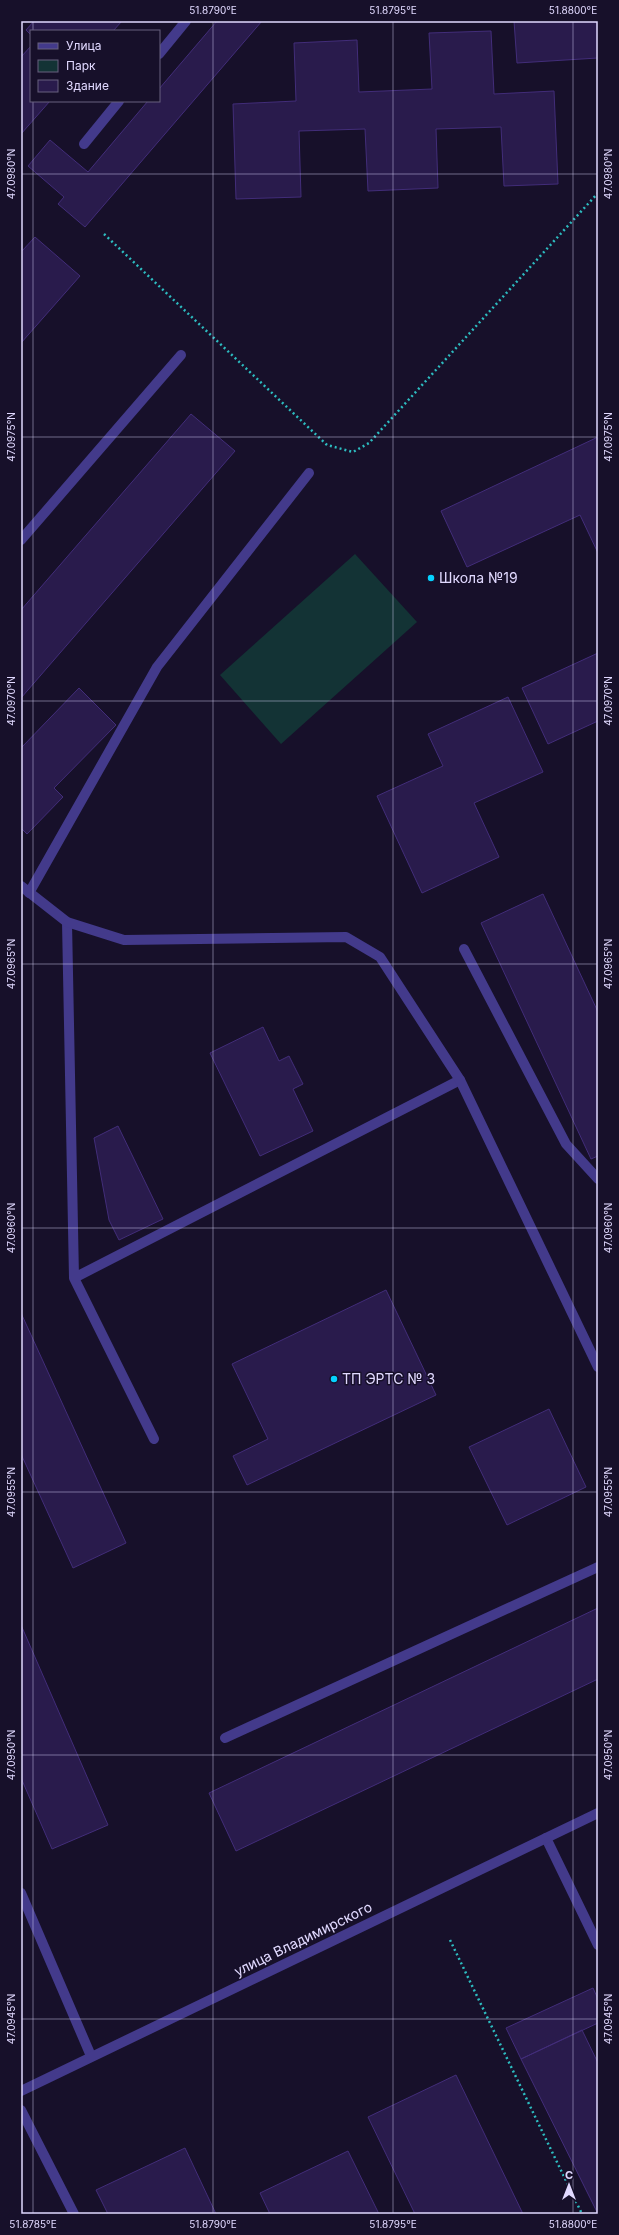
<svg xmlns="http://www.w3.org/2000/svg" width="619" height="2235" font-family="Inter,sans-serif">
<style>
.green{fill:#133335}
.building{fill:#291b4c;stroke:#422d79}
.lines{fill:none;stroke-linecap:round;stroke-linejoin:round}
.path{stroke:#2dbcc0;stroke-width:2.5;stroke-dasharray:2 3;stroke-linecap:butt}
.service{stroke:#433a8b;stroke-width:10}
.minor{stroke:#433a8b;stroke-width:10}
.tertiary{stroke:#433a8b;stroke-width:10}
.ticks{fill:none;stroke:#e1d9ff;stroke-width:1;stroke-opacity:0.45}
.poi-dot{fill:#05d2ff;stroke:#17102a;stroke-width:1.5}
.labels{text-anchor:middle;stroke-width:3;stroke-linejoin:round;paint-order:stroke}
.poi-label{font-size:14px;fill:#e1d9ff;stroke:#17102a;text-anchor:start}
.street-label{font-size:14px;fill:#e1d9ff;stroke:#17102a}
.neatline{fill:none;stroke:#e1d9ff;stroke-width:1.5}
.ticks-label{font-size:10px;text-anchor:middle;fill:#e1d9ff}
</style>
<rect width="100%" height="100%" fill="#17102a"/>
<path class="green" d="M 355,554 L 417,622 L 281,744 L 220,675 Z"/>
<path class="building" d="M 34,21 L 122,21 L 113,31 L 31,31 L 31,35 L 26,30 Z
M 217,21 L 262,21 L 85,227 L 58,204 L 64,197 L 28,166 L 50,140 L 88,172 L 148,101 L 159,101 L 159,89 Z
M 514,21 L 598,21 L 598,58 L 517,63 Z
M 491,31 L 494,94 L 554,91 L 558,184 L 504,186 L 501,127 L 436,129 L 438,188 L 368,191 L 365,129 L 299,131 L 301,197 L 236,199 L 233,104 L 296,101 L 294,43 L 357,40 L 359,92 L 432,89 L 429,33 Z
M 31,46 L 31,101 L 50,101 L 21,134 L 21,57 Z
M 35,237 L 80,276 L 21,343 L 21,252 Z
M 191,414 L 235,451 L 21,698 L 21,610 Z
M 598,437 L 598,553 L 580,515 L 467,567 L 441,511 Z
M 598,653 L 598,721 L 548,744 L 522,688 Z
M 79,688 L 116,725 L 54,788 L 63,797 L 27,834 L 21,828 L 21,748 Z
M 508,697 L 543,772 L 474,803 L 499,857 L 422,893 L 377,796 L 443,766 L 428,734 Z
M 543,894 L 598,1012 L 598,1156 L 591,1159 L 481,923 Z
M 263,1027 L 279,1061 L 289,1056 L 303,1084 L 293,1089 L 313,1131 L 260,1156 L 210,1053 Z
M 118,1126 L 163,1219 L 119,1240 L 109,1220 L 94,1138 Z
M 386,1290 L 436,1395 L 247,1485 L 233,1456 L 268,1439 L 232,1364 Z
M 21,1313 L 126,1543 L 73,1568 L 21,1454 Z
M 549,1409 L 586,1487 L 507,1525 L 469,1447 Z
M 598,1608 L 598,1679 L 236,1851 L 209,1793 Z
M 21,1625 L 108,1825 L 52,1849 L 21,1778 Z
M 593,1988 L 598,1999 L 598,2023 L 521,2059 L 506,2028 Z
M 582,2030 L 598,2063 L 598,2214 L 521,2059 Z
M 456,2075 L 523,2214 L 415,2214 L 368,2117 Z
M 185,2148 L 216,2214 L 108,2214 L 96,2190 Z
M 348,2151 L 379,2214 L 270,2214 L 260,2193 Z"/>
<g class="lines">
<path class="path" d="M 104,234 L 327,445 L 353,452 L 369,443 L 598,193
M 450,1940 L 582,2214"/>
<path class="service" d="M 159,54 L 186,21
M 84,144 L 119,101
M 21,540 L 181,355
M 29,893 L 157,667 L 309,473
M 67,922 L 74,1278
M 464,949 L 566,1144 L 598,1179
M 154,1439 L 74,1278 L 460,1080
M 225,1738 L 598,1567
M 546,1838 L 598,1945
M 21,1893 L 91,2056
M 21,2110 L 74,2214"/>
<path class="minor" d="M 21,886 L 67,922 L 124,940 L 346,937 L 380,957 L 460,1080 L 598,1367"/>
<path class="tertiary" d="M 21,2091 L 598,1813"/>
</g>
<path class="ticks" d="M 33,21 L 33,31M 213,21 L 213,2214M 393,21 L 393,2214M 573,21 L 573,2214M 33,101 L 33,2214M 21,174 L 598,174M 21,437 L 598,437M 21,701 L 598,701M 21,964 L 598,964M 21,1228 L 598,1228M 21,1492 L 598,1492M 21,1755 L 598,1755M 21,2019 L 598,2019"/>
<g class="poi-dot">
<circle cx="431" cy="578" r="4"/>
<circle cx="334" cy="1379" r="4"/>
</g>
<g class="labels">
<g class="poi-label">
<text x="439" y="583">Школа №19</text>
<text x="342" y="1384">ТП ЭРТС № 3</text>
</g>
<g class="street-label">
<text transform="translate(303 1939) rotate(-26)" y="5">улица Владимирского</text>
</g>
</g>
<rect width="619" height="2235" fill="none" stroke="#17102a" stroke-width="44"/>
<rect x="30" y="30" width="130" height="72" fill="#17102a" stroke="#68607f"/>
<rect x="38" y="43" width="20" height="6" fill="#433a8b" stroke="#68607f"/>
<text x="66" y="50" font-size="12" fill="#e1d9ff">Улица</text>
<rect x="38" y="60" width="20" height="12" fill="#133335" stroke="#68607f"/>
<text x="66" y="70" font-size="12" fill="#e1d9ff">Парк</text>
<rect x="38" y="80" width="20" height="12" fill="#291b4c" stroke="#68607f"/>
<text x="66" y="90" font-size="12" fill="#e1d9ff">Здание</text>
<g transform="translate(569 2185)" stroke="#17102a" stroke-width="3" paint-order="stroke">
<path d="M0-3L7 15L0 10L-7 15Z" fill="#e1d9ff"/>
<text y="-6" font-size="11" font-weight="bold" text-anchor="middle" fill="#e1d9ff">С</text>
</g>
<rect x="22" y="22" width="575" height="2191" class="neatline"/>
<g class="ticks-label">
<text x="213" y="14">51.8790°E</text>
<text x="393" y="14">51.8795°E</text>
<text x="573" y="14">51.8800°E</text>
<text transform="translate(11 174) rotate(-90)" y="4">47.0980°N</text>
<text transform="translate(608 174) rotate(-90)" y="4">47.0980°N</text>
<text transform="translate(11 437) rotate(-90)" y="4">47.0975°N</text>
<text transform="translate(608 437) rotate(-90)" y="4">47.0975°N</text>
<text transform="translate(11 701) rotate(-90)" y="4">47.0970°N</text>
<text transform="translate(608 701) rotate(-90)" y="4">47.0970°N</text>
<text transform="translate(11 964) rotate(-90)" y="4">47.0965°N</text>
<text transform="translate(608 964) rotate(-90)" y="4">47.0965°N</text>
<text transform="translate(11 1228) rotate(-90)" y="4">47.0960°N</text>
<text transform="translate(608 1228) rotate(-90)" y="4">47.0960°N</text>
<text transform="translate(11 1492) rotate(-90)" y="4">47.0955°N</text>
<text transform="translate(608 1492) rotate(-90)" y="4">47.0955°N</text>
<text transform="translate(11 1755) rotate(-90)" y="4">47.0950°N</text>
<text transform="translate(608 1755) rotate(-90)" y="4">47.0950°N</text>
<text transform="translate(11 2019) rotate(-90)" y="4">47.0945°N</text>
<text transform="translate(608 2019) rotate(-90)" y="4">47.0945°N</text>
<text x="33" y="2228">51.8785°E</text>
<text x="213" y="2228">51.8790°E</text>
<text x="393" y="2228">51.8795°E</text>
<text x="573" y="2228">51.8800°E</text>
</g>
</svg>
